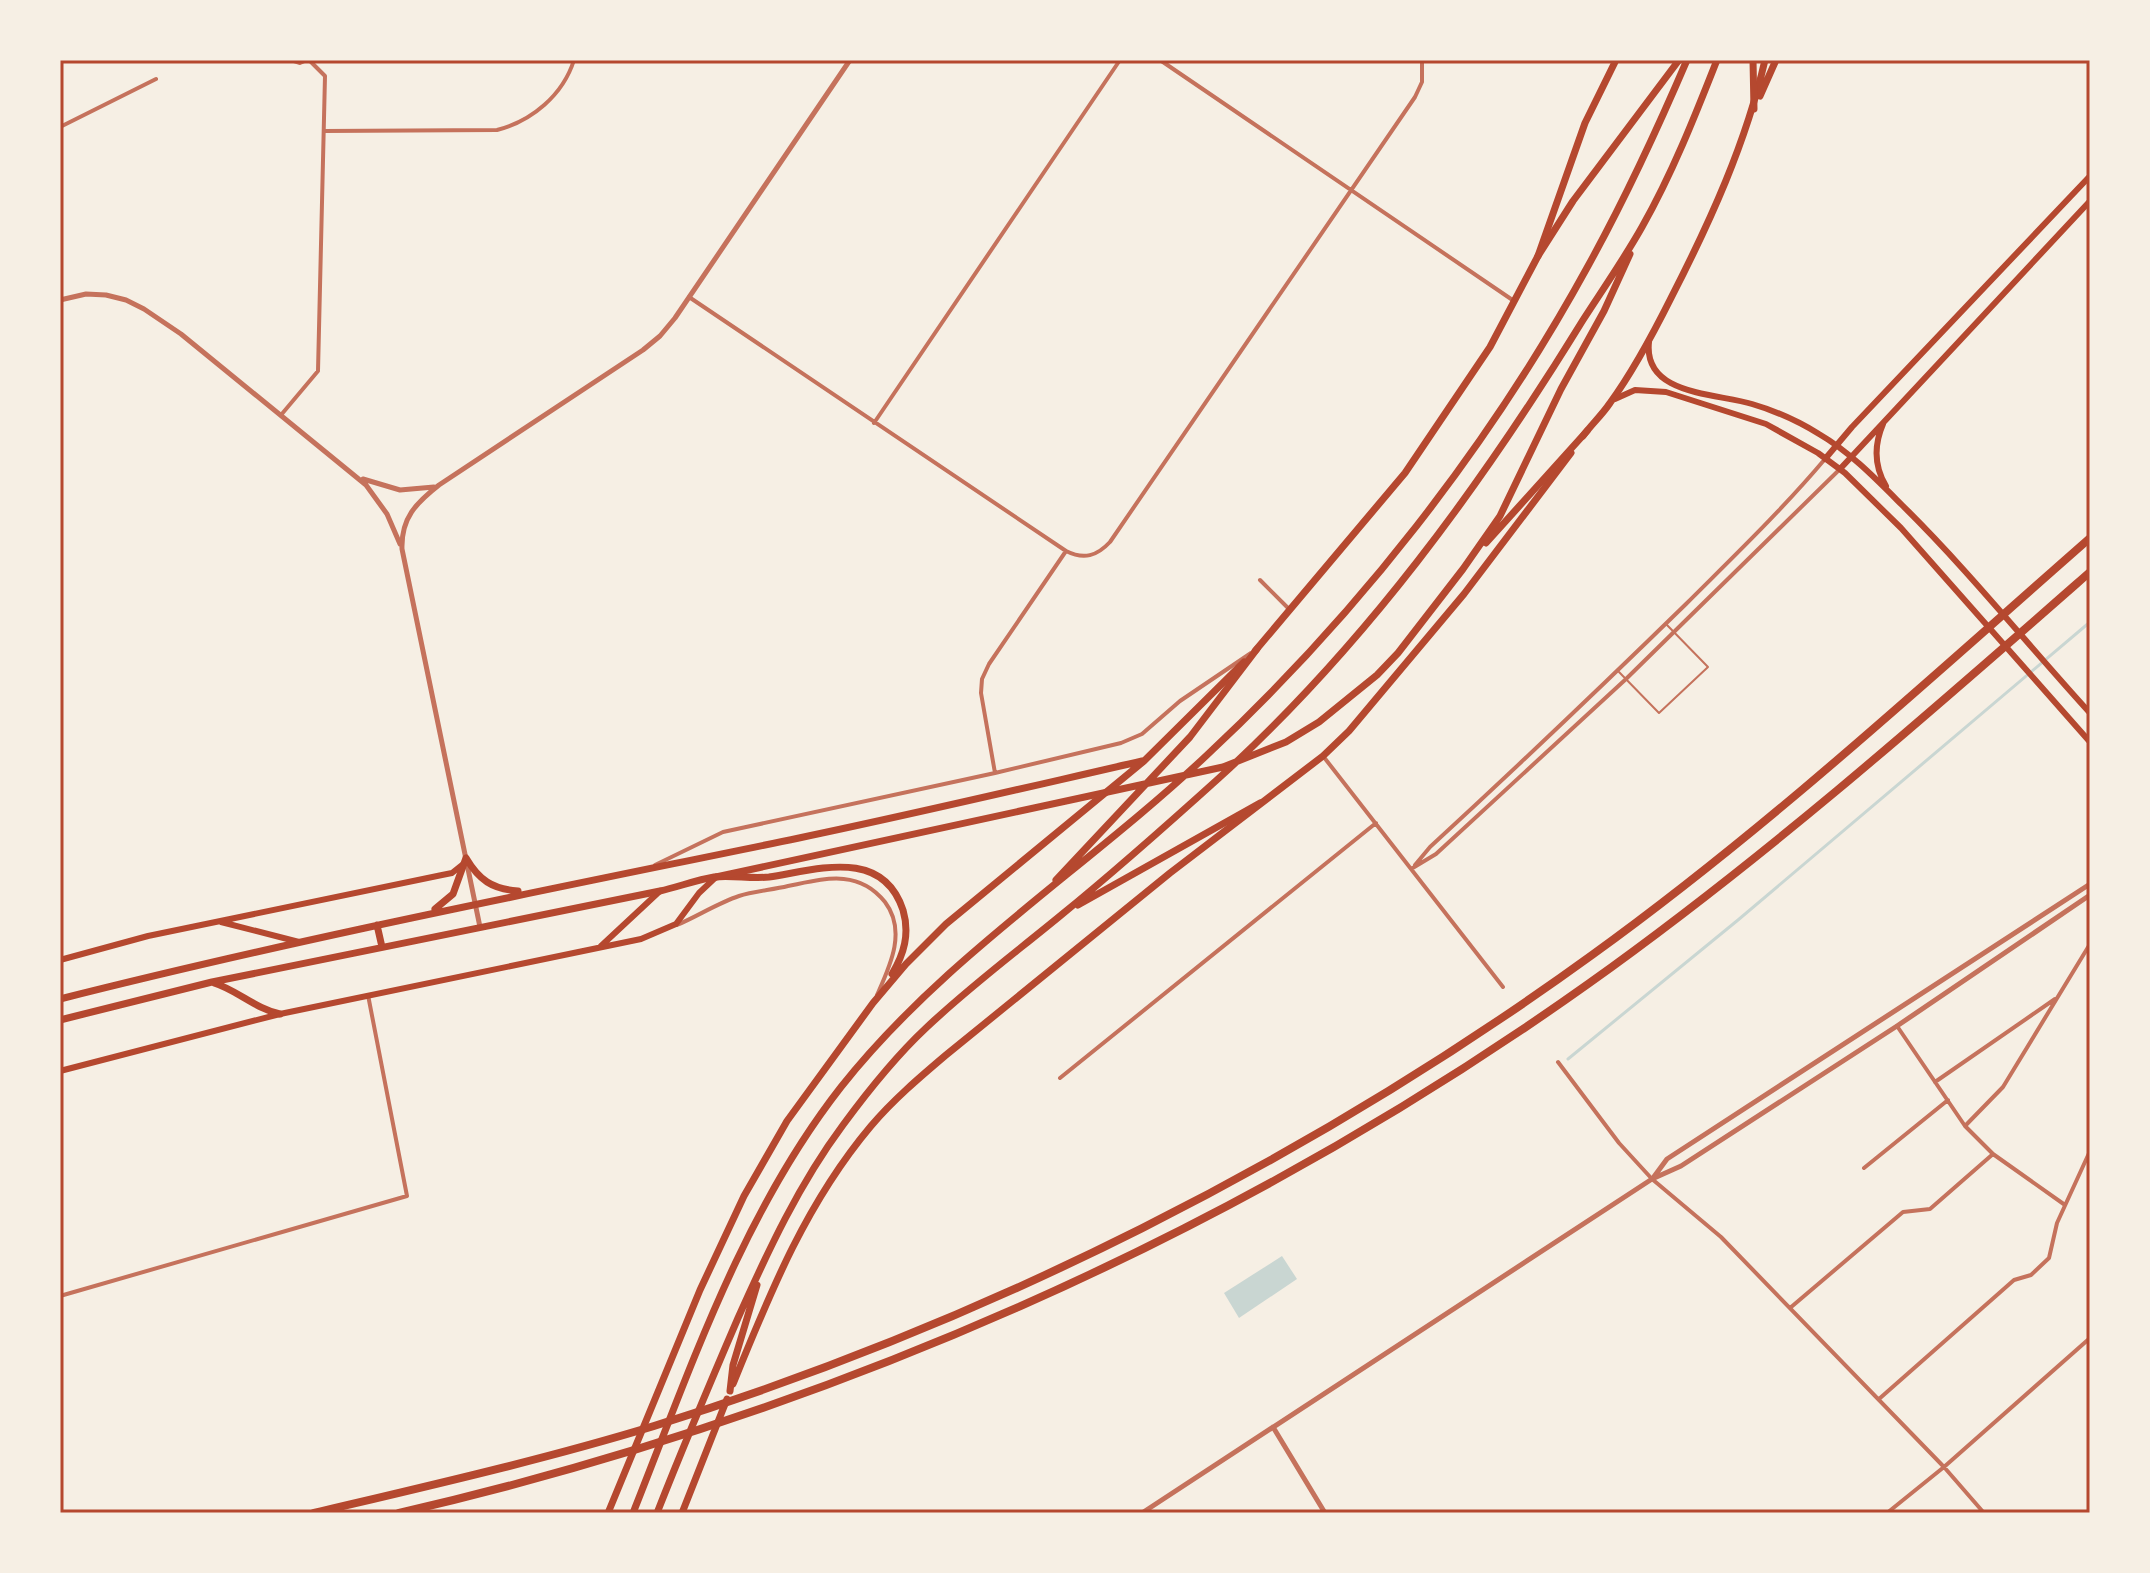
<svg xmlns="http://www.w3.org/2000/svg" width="2150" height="1573" font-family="Barlow,sans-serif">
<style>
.water{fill:#c9d6d2}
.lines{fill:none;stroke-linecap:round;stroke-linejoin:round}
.stream{stroke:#c9d6d2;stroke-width:3}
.service{stroke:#c5725c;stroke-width:2}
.minor{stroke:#c5725c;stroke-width:4}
.tertiary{stroke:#c5725c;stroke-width:5}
.secondary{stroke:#b5482f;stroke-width:6}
.primary{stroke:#b5482f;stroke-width:7}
.trunk{stroke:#b5482f;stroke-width:7}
.motorway{stroke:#b5482f;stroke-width:8}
.neatline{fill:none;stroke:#b5482f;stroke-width:3}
</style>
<rect width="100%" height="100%" fill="#f6efe4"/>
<path class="water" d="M 1282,1256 L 1297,1279 L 1239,1318 L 1224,1293 Z"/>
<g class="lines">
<path class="stream" d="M 1568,1059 L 1738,920 L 2090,622"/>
<path class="service" d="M 1619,672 L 1659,713 L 1708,667 L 1666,624"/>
<path class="minor" d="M 291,60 L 300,63 L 307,60
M 1160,60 L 1514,301
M 60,127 L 156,79
M 324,131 L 497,130 C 532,121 563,95 574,60
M 689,297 L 1066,551 C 1084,560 1097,556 1110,542 L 1415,97 L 1422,82 L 1422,60
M 281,415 L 318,371 L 325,76 L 309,60
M 874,423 L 1120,60
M 1260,580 L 1290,610
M 1323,756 L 1503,987
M 995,773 L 981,693 L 982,679 L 989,664 L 1066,551
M 655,865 L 723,832 L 995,773 L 1121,743 L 1142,734 L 1180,701 L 1251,653
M 1415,865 L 1430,847 C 1517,767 1602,686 1686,604 C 1734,556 1782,510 1825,459
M 1411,869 L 1436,854 L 1626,679 L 1839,470
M 677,925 C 698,916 718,903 739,896 C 754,891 772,890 788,886 C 823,879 858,868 885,902 C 907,931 890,966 877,995
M 1897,1026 L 1965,1126 L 1993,1154 L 2065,1205
M 1558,1062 L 1619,1143 L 1652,1179 L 1721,1237 L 1944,1467 L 1984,1513
M 1060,1078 L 1376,823
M 1935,1082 L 2055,999
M 1965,1126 L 2003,1087 L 2090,944
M 1864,1168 L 1948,1100
M 60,1296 L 407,1196 L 368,995
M 1790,1308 L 1903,1212 L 1930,1209 L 1993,1154
M 1879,1399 L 2014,1280 L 2031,1275 L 2049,1258 L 2057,1223 L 2090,1151
M 1887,1513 L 1944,1467 L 2090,1338"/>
<path class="tertiary" d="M 60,300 L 86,294 L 106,295 L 126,300 L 144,309 L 181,334 L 366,485 L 387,514 L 400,544
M 363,479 L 400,490 L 434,487
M 480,927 L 402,549 C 401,518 416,503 439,485 L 643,350 L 660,336 L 675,318 L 850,60
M 1653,1178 L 1667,1159 L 2090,884
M 1273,1427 L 1325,1513
M 1142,1513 L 1652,1179 L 1681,1166 L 1897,1026 L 2090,895"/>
<path class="secondary" d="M 1649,342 C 1643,396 1717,393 1752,404 C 1776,411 1798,421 1819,434 C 1850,452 1876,479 1902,505 C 1969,571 2027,644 2090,713
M 1615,399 L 1635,390 L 1666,392 L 1766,424 L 1818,453 L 1845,473 L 1901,528 L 2090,742
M 1883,424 C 1874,445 1874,466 1886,486
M 1825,459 L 1852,427 L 2090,176
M 1840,469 L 2090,201
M 221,922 L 299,942
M 601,946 L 660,891
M 60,960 L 148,936 L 442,875 L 452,873 L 462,865
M 60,1071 L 280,1014 L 641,939 L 676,924 L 699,893 L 716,877"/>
<path class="primary" d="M 1760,96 L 1776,60
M 1583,436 C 1591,425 1602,415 1610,403 C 1634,370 1653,334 1671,298 C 1710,222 1746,143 1765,60
M 1255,651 L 1405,473 L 1490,347 L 1538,256 L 1585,123 L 1616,60
M 466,858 C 479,880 492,889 518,891
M 435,909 L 453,894 L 466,858
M 377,925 L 382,947
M 214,983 C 237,990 256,1009 280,1014
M 60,999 C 305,937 552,889 799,838 C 914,814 1028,787 1142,761
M 60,1020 L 212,982 L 660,891 C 678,887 696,880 714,877 C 732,875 751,879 769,877 C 816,870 882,847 903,910 C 910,934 904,954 892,974
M 733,1384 C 770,1293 806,1203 871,1126 C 893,1100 920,1077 946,1055 L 1170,873 L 1323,756 L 1349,731 L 1464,594 L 1571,453
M 608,1513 L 700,1290 L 744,1196 L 787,1121 L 873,1003 L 906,964 L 946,924 L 1144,761 L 1244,662
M 682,1513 L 727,1399"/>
<path class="trunk" d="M 1753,60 L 1754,109
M 1538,256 L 1573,201 L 1679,60
M 1486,543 L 1587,431
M 716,877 L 1223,767 L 1286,742 L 1319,722 L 1377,675 L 1398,653 L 1463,569 L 1500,516 L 1561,389 L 1604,311 L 1630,254
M 1056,880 L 1190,737 L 1257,649
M 1078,905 L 1260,803
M 730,1391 L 733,1365 L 757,1285
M 633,1513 C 691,1367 743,1212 841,1087 C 944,957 1087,868 1207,755 C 1357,615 1489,447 1588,266 C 1625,199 1657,130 1687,60
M 657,1513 C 683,1447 710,1383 738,1318 C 768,1251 799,1184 843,1125 C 868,1091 895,1057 926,1028 C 968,988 1015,953 1060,916 C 1114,872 1167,825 1219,778 C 1364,646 1481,486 1583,320 C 1603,289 1624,259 1642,227 C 1672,174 1695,116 1717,60"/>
<path class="motorway" d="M 314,1513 C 428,1486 542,1460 654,1426 C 987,1322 1309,1160 1592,955 C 1768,828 1927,681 2090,538
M 399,1513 C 824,1415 1232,1237 1588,984 C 1765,858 1927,715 2090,572"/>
</g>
<rect width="2150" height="1573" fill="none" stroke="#f6efe4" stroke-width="124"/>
<rect x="62" y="62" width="2026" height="1449" class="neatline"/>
</svg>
